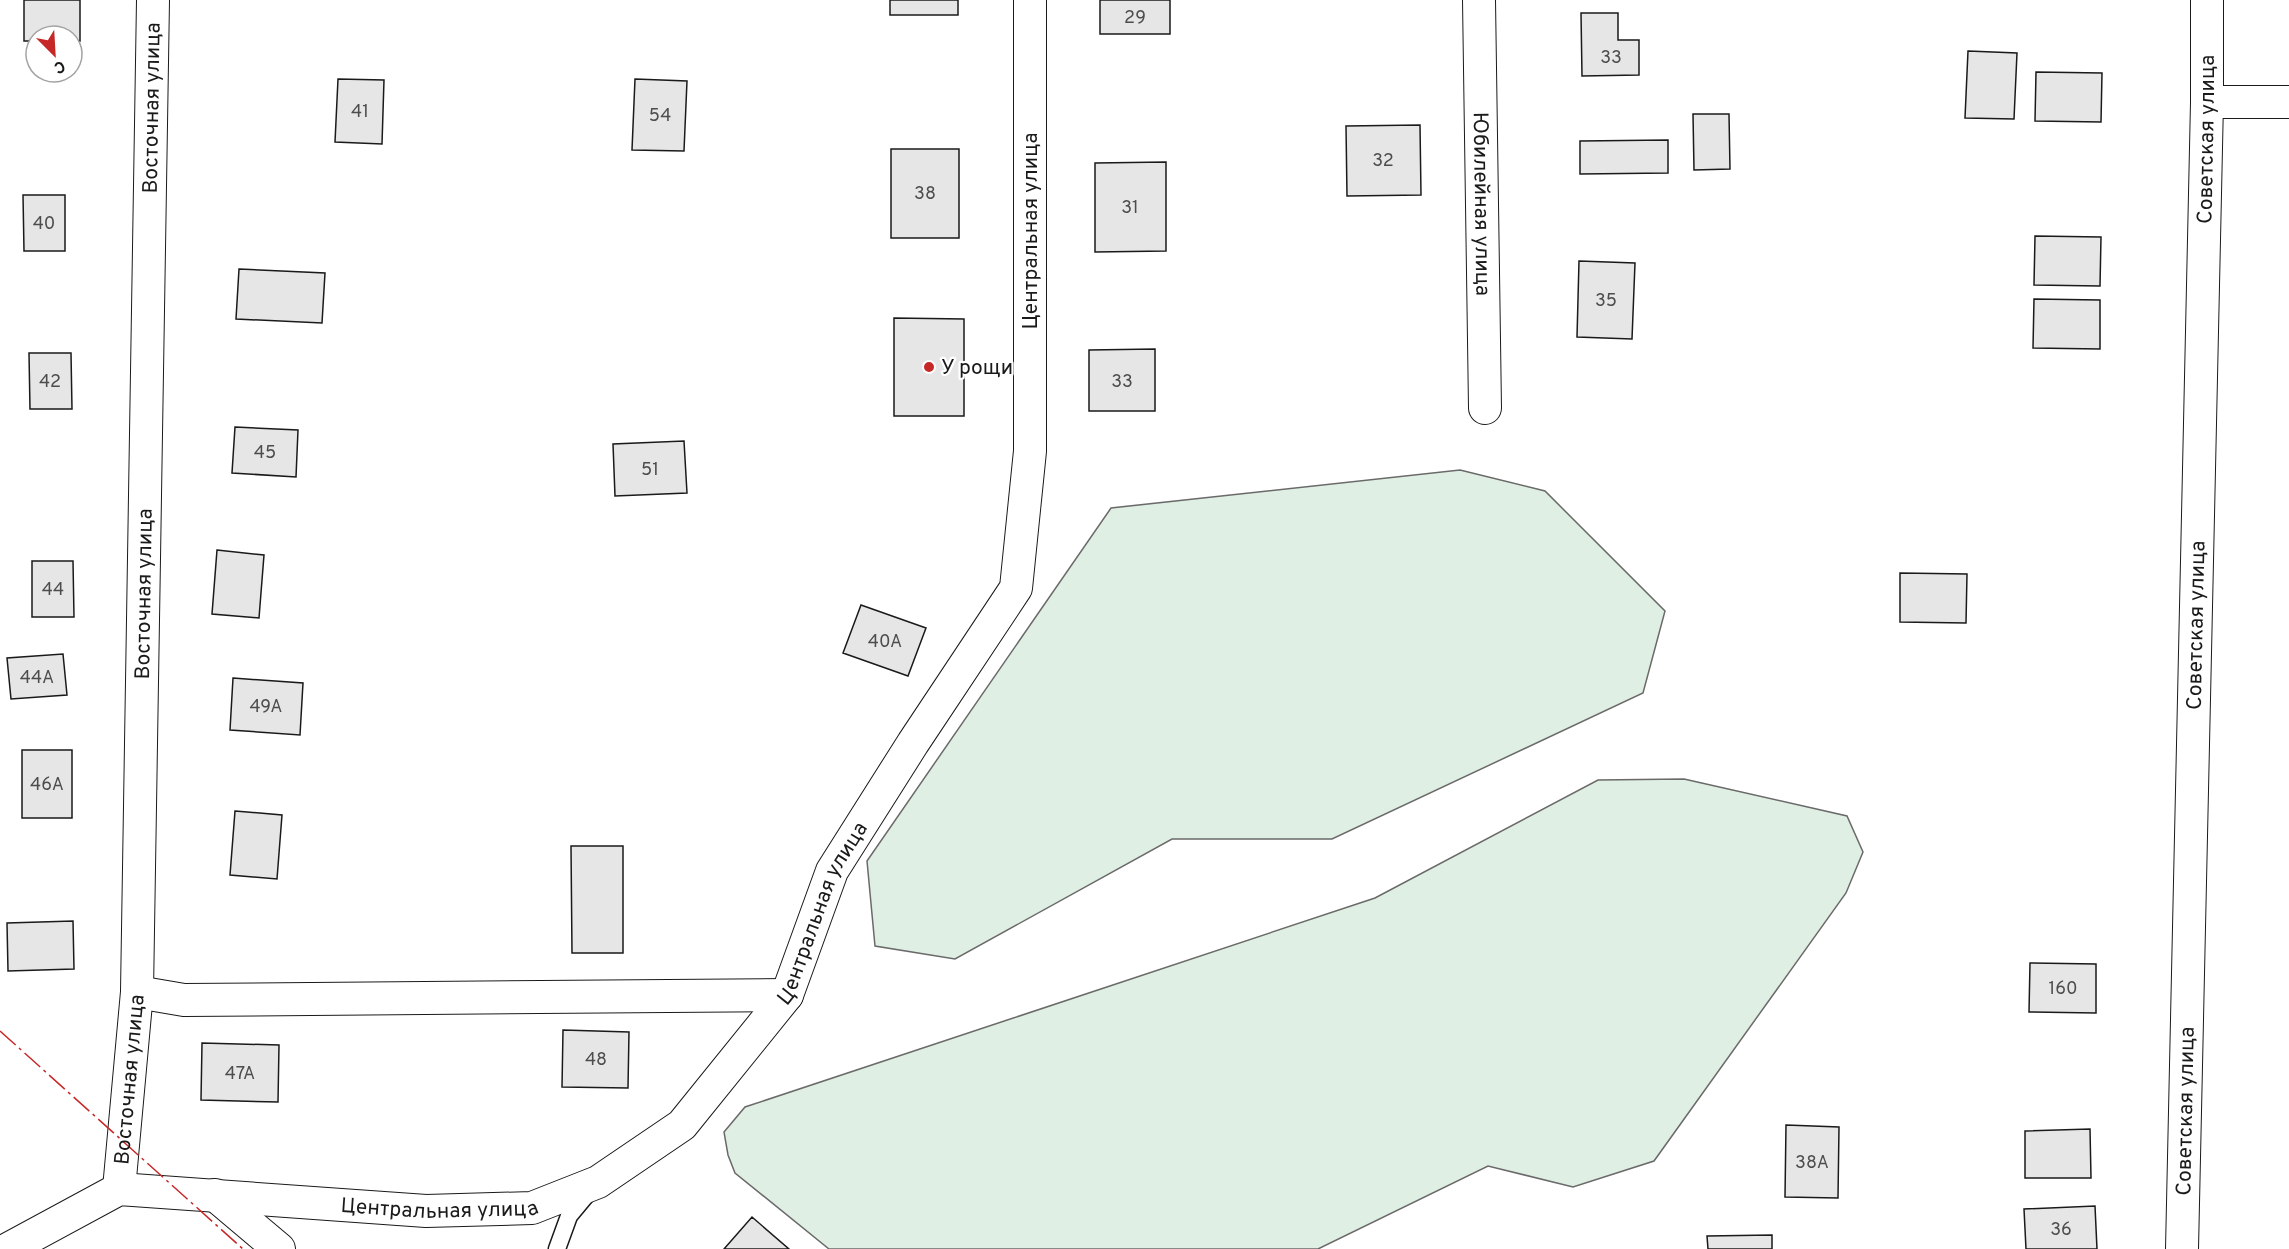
<svg xmlns="http://www.w3.org/2000/svg" width="2289" height="1249" font-family="Overpass,sans-serif">
<style>
.green{fill:#e0efe3;stroke:#6a6a6a;stroke-width:1.5}
.building{fill:#e6e6e6;stroke:#1a1a1a;stroke-width:1.5}
.lines{fill:none;stroke-linecap:round;stroke-linejoin:round}
.lane-casing{stroke:#1a1a1a;stroke-width:19}
.street-casing{stroke:#1a1a1a;stroke-width:34}
.lane{stroke:#fff;stroke-width:16}
.street{stroke:#fff;stroke-width:32}
.power{stroke:#c62828;stroke-width:1.5;stroke-dasharray:21 4.5 3 4.5;stroke-linecap:butt}
.poi-dot{fill:#c62828;stroke:#fff;stroke-width:2}
.labels{text-anchor:middle;stroke-width:4.5;stroke-linejoin:round;paint-order:stroke}
.number-label{font-size:18px;fill:#4d4d4d}
.street-label{font-size:21px;fill:#1a1a1a;stroke:#fff}
.poi-label{font-size:21px;fill:#1a1a1a;stroke:#fff;text-anchor:start}
</style>
<rect width="100%" height="100%" fill="#fff"/>
<path class="green" d="M 1460,470 L 1545,491 L 1665,611 L 1643,693 L 1332,839 L 1172,839 L 955,959 L 875,946 L 867,861 L 1111,508 Z
M 1684,779 L 1847,816 L 1863,852 L 1846,893 L 1654,1161 L 1573,1187 L 1488,1166 L 1318,1249 L 829,1249 L 735,1173 L 728,1155 L 724,1132 L 745,1107 L 1375,898 L 1598,780 Z"/>
<path class="building" d="M 24,0 L 80,0 L 80,41 L 72,41 L 72,36 L 36,36 L 36,41 L 24,41 Z
M 890,0 L 958,0 L 958,15 L 890,15 Z
M 1100,0 L 1170,0 L 1170,34 L 1100,34 Z
M 1581,13 L 1618,13 L 1618,40 L 1639,40 L 1639,75 L 1582,76 Z
M 1968,51 L 2017,53 L 2014,119 L 1965,118 Z
M 2036,72 L 2102,73 L 2101,122 L 2035,121 Z
M 338,79 L 384,80 L 382,144 L 335,142 Z
M 635,79 L 687,81 L 684,151 L 632,150 Z
M 1693,114 L 1729,114 L 1730,169 L 1694,170 Z
M 1420,125 L 1421,195 L 1347,196 L 1346,126 Z
M 1668,140 L 1668,173 L 1580,174 L 1580,141 Z
M 891,149 L 959,149 L 959,238 L 891,238 Z
M 1166,162 L 1166,251 L 1095,252 L 1095,163 Z
M 23,195 L 65,195 L 65,251 L 24,251 Z
M 2035,236 L 2101,237 L 2100,286 L 2034,285 Z
M 1579,261 L 1635,263 L 1632,339 L 1577,337 Z
M 239,269 L 325,273 L 322,323 L 236,319 Z
M 2034,299 L 2100,300 L 2100,349 L 2033,348 Z
M 894,318 L 964,319 L 964,416 L 894,416 Z
M 1155,349 L 1155,411 L 1089,411 L 1089,350 Z
M 29,353 L 71,353 L 72,409 L 30,409 Z
M 235,427 L 298,430 L 296,477 L 232,473 Z
M 684,441 L 687,493 L 615,496 L 613,444 Z
M 217,550 L 264,555 L 259,618 L 212,614 Z
M 32,561 L 73,561 L 74,617 L 32,617 Z
M 1900,573 L 1967,574 L 1966,623 L 1900,622 Z
M 861,605 L 926,628 L 908,676 L 843,653 Z
M 63,654 L 67,695 L 11,699 L 7,658 Z
M 233,678 L 303,683 L 300,735 L 230,730 Z
M 22,750 L 72,750 L 72,818 L 22,818 Z
M 235,811 L 282,815 L 277,879 L 230,875 Z
M 571,846 L 623,846 L 623,953 L 572,953 Z
M 73,921 L 74,969 L 8,971 L 7,923 Z
M 2030,963 L 2096,964 L 2096,1013 L 2029,1012 Z
M 563,1030 L 629,1032 L 628,1088 L 562,1087 Z
M 202,1043 L 279,1045 L 278,1102 L 201,1100 Z
M 1786,1125 L 1839,1127 L 1838,1198 L 1785,1197 Z
M 2090,1129 L 2091,1178 L 2025,1178 L 2025,1131 Z
M 2095,1206 L 2097,1249 L 2026,1249 L 2024,1209 Z
M 752,1217 L 789,1249 L 724,1249 Z
M 1772,1235 L 1772,1249 L 1708,1249 L 1707,1236 Z"/>
<g class="lines">
<g class="lane-casing">
<path id="lane" d="M 557,1249 L 569,1216 L 589,1192"/>
</g>
<g class="street-casing">
<g id="street">
<path id="s1" d="M 1479,0 L 1485,408"/>
<path d="M 2207,102 L 2289,102"/>
<path d="M 137,992 L 184,1000 L 787,995"/>
<path id="s2" d="M 119,1189 L 137,992 L 153,0"/>
<path d="M 215,1195 L 279,1249"/>
<path id="s3" d="M 8,1249 L 119,1189 L 426,1211 L 532,1208 L 598,1182 L 682,1125 L 787,995 L 832,871 L 913,743 L 1016,588 L 1030,451 L 1030,0"/>
<path id="s4" d="M 2182,1249 L 2207,102 L 2207,0"/>
</g>
</g>
<use href="#lane" class="lane"/>
<use href="#street" class="street"/>
<path class="power" d="M 0,1031 L 243,1249"/>
</g>
<circle class="poi-dot" cx="929" cy="367" r="6"/>
<g class="labels">
<g class="number-label">
<text x="1135" y="23">29</text>
<text x="1611" y="63">33</text>
<text x="360" y="117">41</text>
<text x="660" y="121">54</text>
<text x="1383" y="166">32</text>
<text x="925" y="199">38</text>
<text x="1130" y="213">31</text>
<text x="44" y="229">40</text>
<text x="1606" y="306">35</text>
<text x="50" y="387">42</text>
<text x="1122" y="387">33</text>
<text x="265" y="458">45</text>
<text x="650" y="475">51</text>
<text x="53" y="595">44</text>
<text x="885" y="647">40А</text>
<text x="37" y="683">44А</text>
<text x="266" y="712">49А</text>
<text x="47" y="790">46А</text>
<text x="2063" y="994">160</text>
<text x="596" y="1065">48</text>
<text x="240" y="1079">47А</text>
<text x="1812" y="1168">38А</text>
<text x="2061" y="1235">36</text>
</g>
<g class="street-label">
<text dy="7" stroke="none"><textPath href="#s2" startOffset="1082">Восточная улица</textPath></text>
<text dy="7" stroke="none"><textPath href="#s4" startOffset="1110">Советская улица</textPath></text>
<text dy="7" stroke="none"><textPath href="#s1" startOffset="204">Юбилейная улица</textPath></text>
<text transform="translate(1030 231) rotate(-90)" y="7">Центральная улица</text>
<text dy="7" stroke="none"><textPath href="#s2" startOffset="596">Восточная улица</textPath></text>
<text dy="7" stroke="none"><textPath href="#s4" startOffset="624">Советская улица</textPath></text>
<text dy="7" stroke="none"><textPath href="#s3" startOffset="969">Центральная улица</textPath></text>
<text dy="7" stroke="none"><textPath href="#s2" startOffset="110">Восточная улица</textPath></text>
<text dy="7" stroke="none"><textPath href="#s4" startOffset="138">Советская улица</textPath></text>
<text dy="7" stroke="none"><textPath href="#s3" startOffset="447">Центральная улица</textPath></text>
</g>
<g class="poi-label">
<text x="941" y="374">У рощи</text>
</g>
</g>
<g transform="translate(54 54) rotate(156)"><circle r="28" fill="#ffffff" stroke="#a3a3a3" stroke-width="1.5"/>
<path d="M0-4.5L10 22L0 15L-10 22Z" fill="#c62828"/>
<text y="-9" font-size="16" font-weight="bold" text-anchor="middle" fill="#1a1a1a">С</text>
</g>
</svg>
